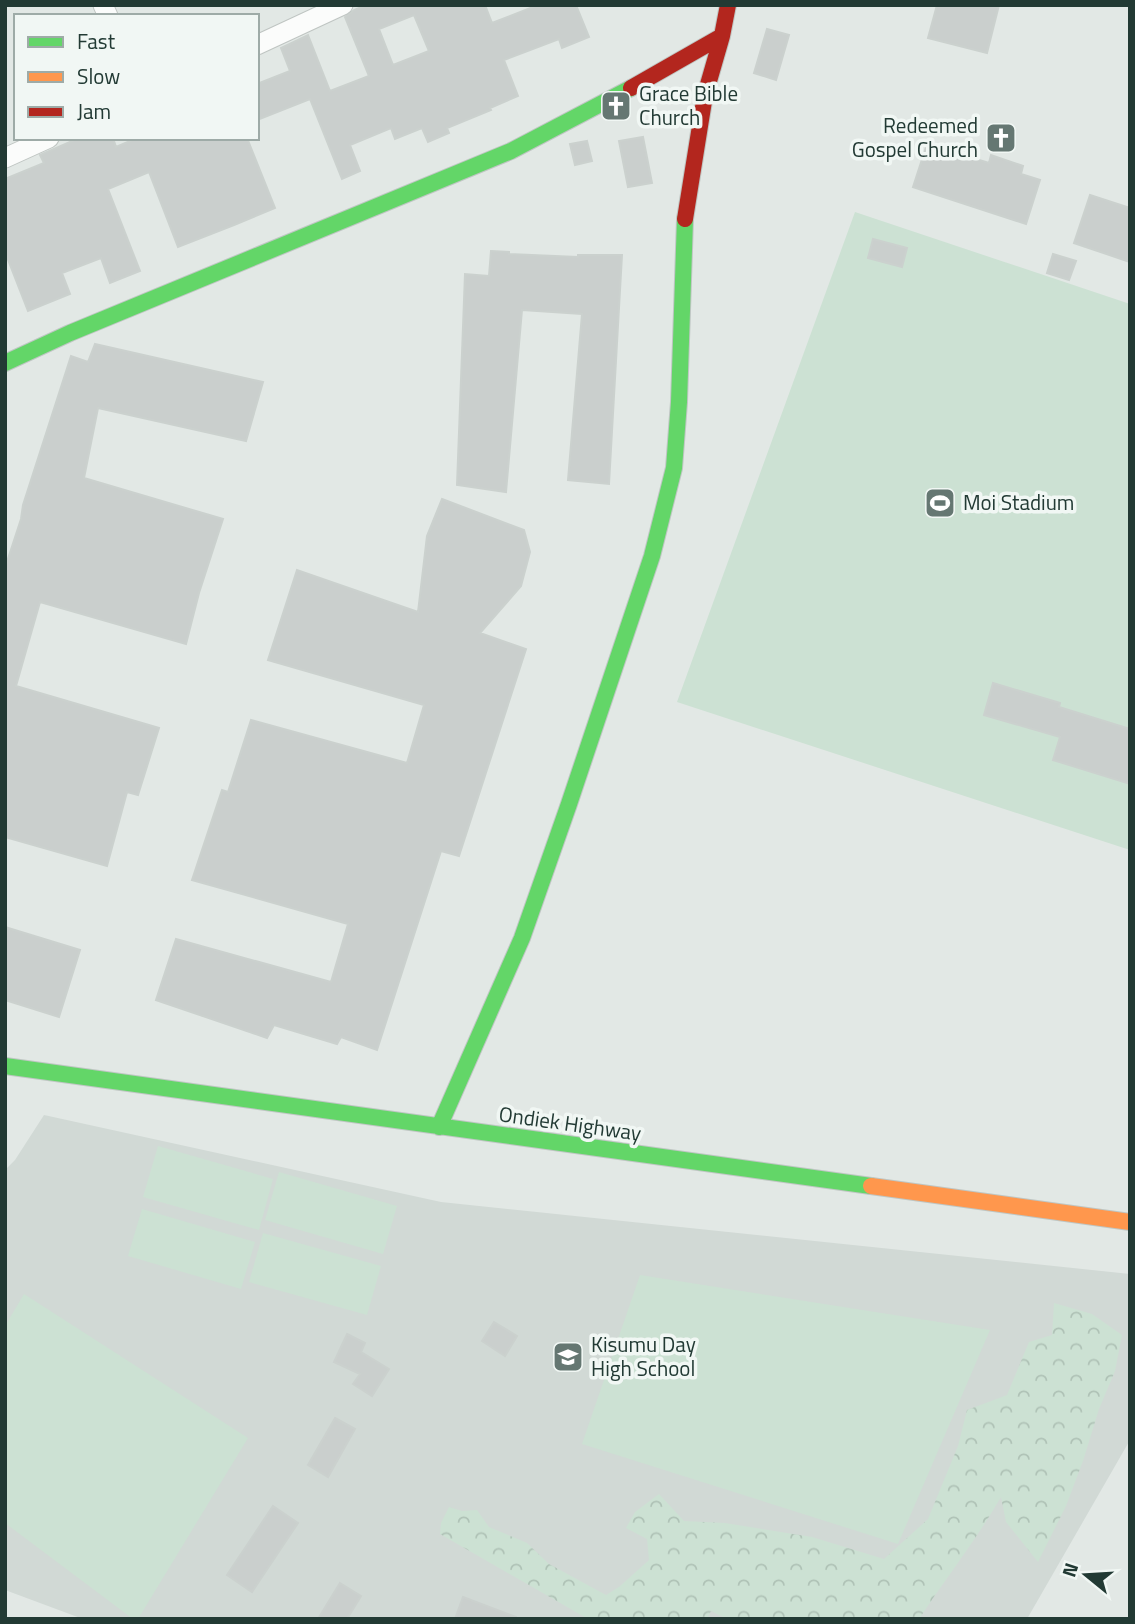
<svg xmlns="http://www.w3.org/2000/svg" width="1135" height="1624" font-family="'Titillium Web',sans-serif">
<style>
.built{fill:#d1d9d5}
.green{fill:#cce1d3}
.forest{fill:url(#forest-crowns)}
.building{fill:#cacfcd;stroke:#cbd1ce;stroke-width:2;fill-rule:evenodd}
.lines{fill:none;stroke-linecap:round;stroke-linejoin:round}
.street-casing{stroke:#bfc5c2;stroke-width:21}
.fast-casing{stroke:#bfc6c3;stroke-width:18}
.slow-casing{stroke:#bfc6c3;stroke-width:18}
.jam-casing{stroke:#bfc6c3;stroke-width:18}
.street{stroke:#fbfcfb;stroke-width:19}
.fast{stroke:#63d668;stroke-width:16}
.slow{stroke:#ff974d;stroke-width:16}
.jam{stroke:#b3261e;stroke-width:16}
.labels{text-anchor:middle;stroke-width:7;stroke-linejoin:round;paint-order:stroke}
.poi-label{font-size:21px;fill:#223a34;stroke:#f1f7f4;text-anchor:start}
.street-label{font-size:21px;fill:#223a34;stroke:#f1f7f4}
</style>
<defs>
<pattern id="forest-crowns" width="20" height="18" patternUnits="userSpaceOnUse" patternTransform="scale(1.75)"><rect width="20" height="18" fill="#cce1d3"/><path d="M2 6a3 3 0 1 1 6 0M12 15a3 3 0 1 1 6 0" fill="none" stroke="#afc2b6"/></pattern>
</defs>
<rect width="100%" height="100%" fill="#e2e8e5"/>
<path class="built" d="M 44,1115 L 441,1202 L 1130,1274 L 1130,1440 L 1027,1619 L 83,1619 L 5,1590 L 5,1170 L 15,1160 Z"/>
<path class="green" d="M 855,212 L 1130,304 L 1130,850 L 677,702 Z
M 158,1146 L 273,1179 L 259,1230 L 143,1197 Z
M 279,1172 L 397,1206 L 383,1254 L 265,1220 Z
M 142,1209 L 255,1242 L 241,1289 L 128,1256 Z
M 263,1233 L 381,1266 L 367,1315 L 249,1282 Z
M 640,1275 L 990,1330 L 898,1544 L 582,1444 Z
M 24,1294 L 248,1438 L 138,1619 L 133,1619 L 5,1523 L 5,1326 Z"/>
<path class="forest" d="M 1054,1303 L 1092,1314 L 1122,1335 L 1115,1371 L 1099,1409 L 1083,1461 L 1066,1506 L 1038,1562 L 1006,1522 L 1001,1497 C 977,1539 946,1578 919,1619 L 727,1619 L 711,1611 L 707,1619 L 588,1619 L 440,1534 L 441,1523 L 449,1507 L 462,1511 L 477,1510 L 489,1527 L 527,1543 L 549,1564 L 606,1595 L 619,1587 L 649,1560 L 647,1539 L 626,1528 L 635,1512 L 659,1494 L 684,1521 L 725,1523 L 812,1537 L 884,1559 L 928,1519 L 958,1446 L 967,1410 L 1007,1395 L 1029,1342 L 1052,1335 Z"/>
<path class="building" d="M 366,5 L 485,5 L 492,23 L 538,5 L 576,5 L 589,37 L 562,48 L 559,39 L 504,60 L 518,96 L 490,108 L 491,110 L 447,128 L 449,133 L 428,142 L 422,128 L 395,139 L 391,128 L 350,145 L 360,171 L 342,179 L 310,99 L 257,120 L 257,84 L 290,71 L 281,48 L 308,35 L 330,91 L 369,76 L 345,17 L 354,10 ZM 414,15 L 429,51 L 393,65 L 379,29 Z
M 937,5 L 999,5 L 987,53 L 928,38 Z
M 767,29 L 789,35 L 776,80 L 754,73 Z
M 643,137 L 652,183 L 628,187 L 619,141 Z
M 79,138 L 113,138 L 116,147 L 137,138 L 247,138 L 275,208 L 234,225 L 178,247 L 149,172 L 108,189 L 140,271 L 110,283 L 101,258 L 62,273 L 70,294 L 28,311 L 5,252 L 5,179 L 44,163 L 40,155 Z
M 587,141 L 592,161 L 575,165 L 570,144 Z
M 927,144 L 989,163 L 991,155 L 1023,166 L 1021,174 L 1040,180 L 1026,224 L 913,187 Z
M 1090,195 L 1130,208 L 1130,262 L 1074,243 Z
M 873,239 L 907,248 L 902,267 L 868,258 Z
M 491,251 L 509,252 L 509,254 L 578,257 L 578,255 L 622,255 L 609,484 L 568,480 L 582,314 L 522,310 L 506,492 L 457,485 L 465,274 L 489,276 Z
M 1053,254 L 1076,261 L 1069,280 L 1047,273 Z
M 95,344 L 263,382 L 246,441 L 98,408 L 84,478 L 223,519 L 199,593 L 186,644 L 40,602 L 16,686 L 159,728 L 138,795 L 127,792 L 107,866 L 5,837 L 5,568 L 21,519 L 23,505 L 71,356 L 88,362 Z
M 442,499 L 524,530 L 530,552 L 521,586 L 480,633 L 526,649 L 459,856 L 441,851 L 377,1050 L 341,1037 L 337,1044 L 274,1025 L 267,1038 L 156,1000 L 176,939 L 331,982 L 348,924 L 192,880 L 222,790 L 228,792 L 251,720 L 407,763 L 424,705 L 268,660 L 297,570 L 418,612 L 427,536 Z
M 993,683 L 1060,703 L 1059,707 L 1130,729 L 1130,784 L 1053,760 L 1060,737 L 984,715 Z
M 5,927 L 80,950 L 59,1017 L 5,1000 Z
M 494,1322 L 517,1336 L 505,1356 L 482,1341 Z
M 347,1334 L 365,1343 L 361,1352 L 389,1369 L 372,1396 L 353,1384 L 360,1374 L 334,1362 Z
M 335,1418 L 355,1429 L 328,1477 L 308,1465 Z
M 273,1506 L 298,1523 L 252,1592 L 227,1575 Z
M 340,1583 L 361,1596 L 347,1619 L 318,1619 Z
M 463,1597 L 516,1617 L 516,1619 L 455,1619 Z"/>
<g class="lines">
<g class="street-casing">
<path id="street" d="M 103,5 L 108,16
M 257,45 L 343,5
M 5,158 L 49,138"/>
</g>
<g class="fast-casing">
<path id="fast" d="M 5,363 L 70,333 L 511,151 L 631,88
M 5,1066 L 871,1186
M 439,1127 L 522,938 L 569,804 L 652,556 L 674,468 L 679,402 L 685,219"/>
</g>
<g class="slow-casing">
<path id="slow" d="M 871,1186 L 1130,1222"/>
</g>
<g class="jam-casing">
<path id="jam" d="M 631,88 L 722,36
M 685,219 L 705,95 L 722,36 L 728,5"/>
</g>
<use href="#street" class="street"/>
<use href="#fast" class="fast"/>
<use href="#slow" class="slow"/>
<use href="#jam" class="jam"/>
</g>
<defs>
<g id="church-square" transform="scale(1.575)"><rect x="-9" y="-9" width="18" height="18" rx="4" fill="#657772" stroke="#f1f7f4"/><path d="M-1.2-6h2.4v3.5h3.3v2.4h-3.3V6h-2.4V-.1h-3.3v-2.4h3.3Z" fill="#fff"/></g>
<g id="stadium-square" transform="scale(1.575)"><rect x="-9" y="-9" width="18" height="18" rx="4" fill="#657772" stroke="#f1f7f4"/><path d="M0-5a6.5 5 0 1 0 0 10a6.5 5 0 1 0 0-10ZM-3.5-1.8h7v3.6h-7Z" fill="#fff"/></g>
<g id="school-square" transform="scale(1.575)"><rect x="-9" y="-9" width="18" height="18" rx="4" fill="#657772" stroke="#f1f7f4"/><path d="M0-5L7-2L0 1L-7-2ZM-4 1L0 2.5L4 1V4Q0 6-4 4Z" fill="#fff"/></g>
</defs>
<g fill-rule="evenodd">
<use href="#church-square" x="616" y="106"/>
<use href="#church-square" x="1001" y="138"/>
<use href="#stadium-square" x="940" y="503"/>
<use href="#school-square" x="568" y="1357"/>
</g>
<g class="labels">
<g class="poi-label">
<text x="639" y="101">Grace Bible<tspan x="639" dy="24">Church</tspan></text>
<text x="978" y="133" text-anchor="end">Redeemed<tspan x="978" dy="24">Gospel Church</tspan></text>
<text x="963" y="510">Moi Stadium</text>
<text x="591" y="1352">Kisumu Day<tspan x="591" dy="24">High School</tspan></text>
</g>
<g class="street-label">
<text transform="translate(570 1124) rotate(8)" y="7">Ondiek Highway</text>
</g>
</g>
<rect width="1135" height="1624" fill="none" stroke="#223a34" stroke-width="14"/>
<rect x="14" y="14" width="245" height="126" fill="#f1f7f4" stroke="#9eaba7" stroke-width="2"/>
<rect x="28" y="37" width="35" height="10" fill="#63d668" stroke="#9eaba7" stroke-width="2"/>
<text x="77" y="49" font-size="21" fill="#223a34">Fast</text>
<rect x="28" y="72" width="35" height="10" fill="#ff974d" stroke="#9eaba7" stroke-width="2"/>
<text x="77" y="84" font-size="21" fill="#223a34">Slow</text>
<rect x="28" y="107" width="35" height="10" fill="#b3261e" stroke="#9eaba7" stroke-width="2"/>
<text x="77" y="119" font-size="21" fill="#223a34">Jam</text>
<g transform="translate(1086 1575) rotate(288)" stroke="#f1f7f4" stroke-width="5" paint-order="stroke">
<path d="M0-5L12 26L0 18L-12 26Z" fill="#223a34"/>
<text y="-10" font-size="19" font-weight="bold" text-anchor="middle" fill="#223a34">N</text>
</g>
</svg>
